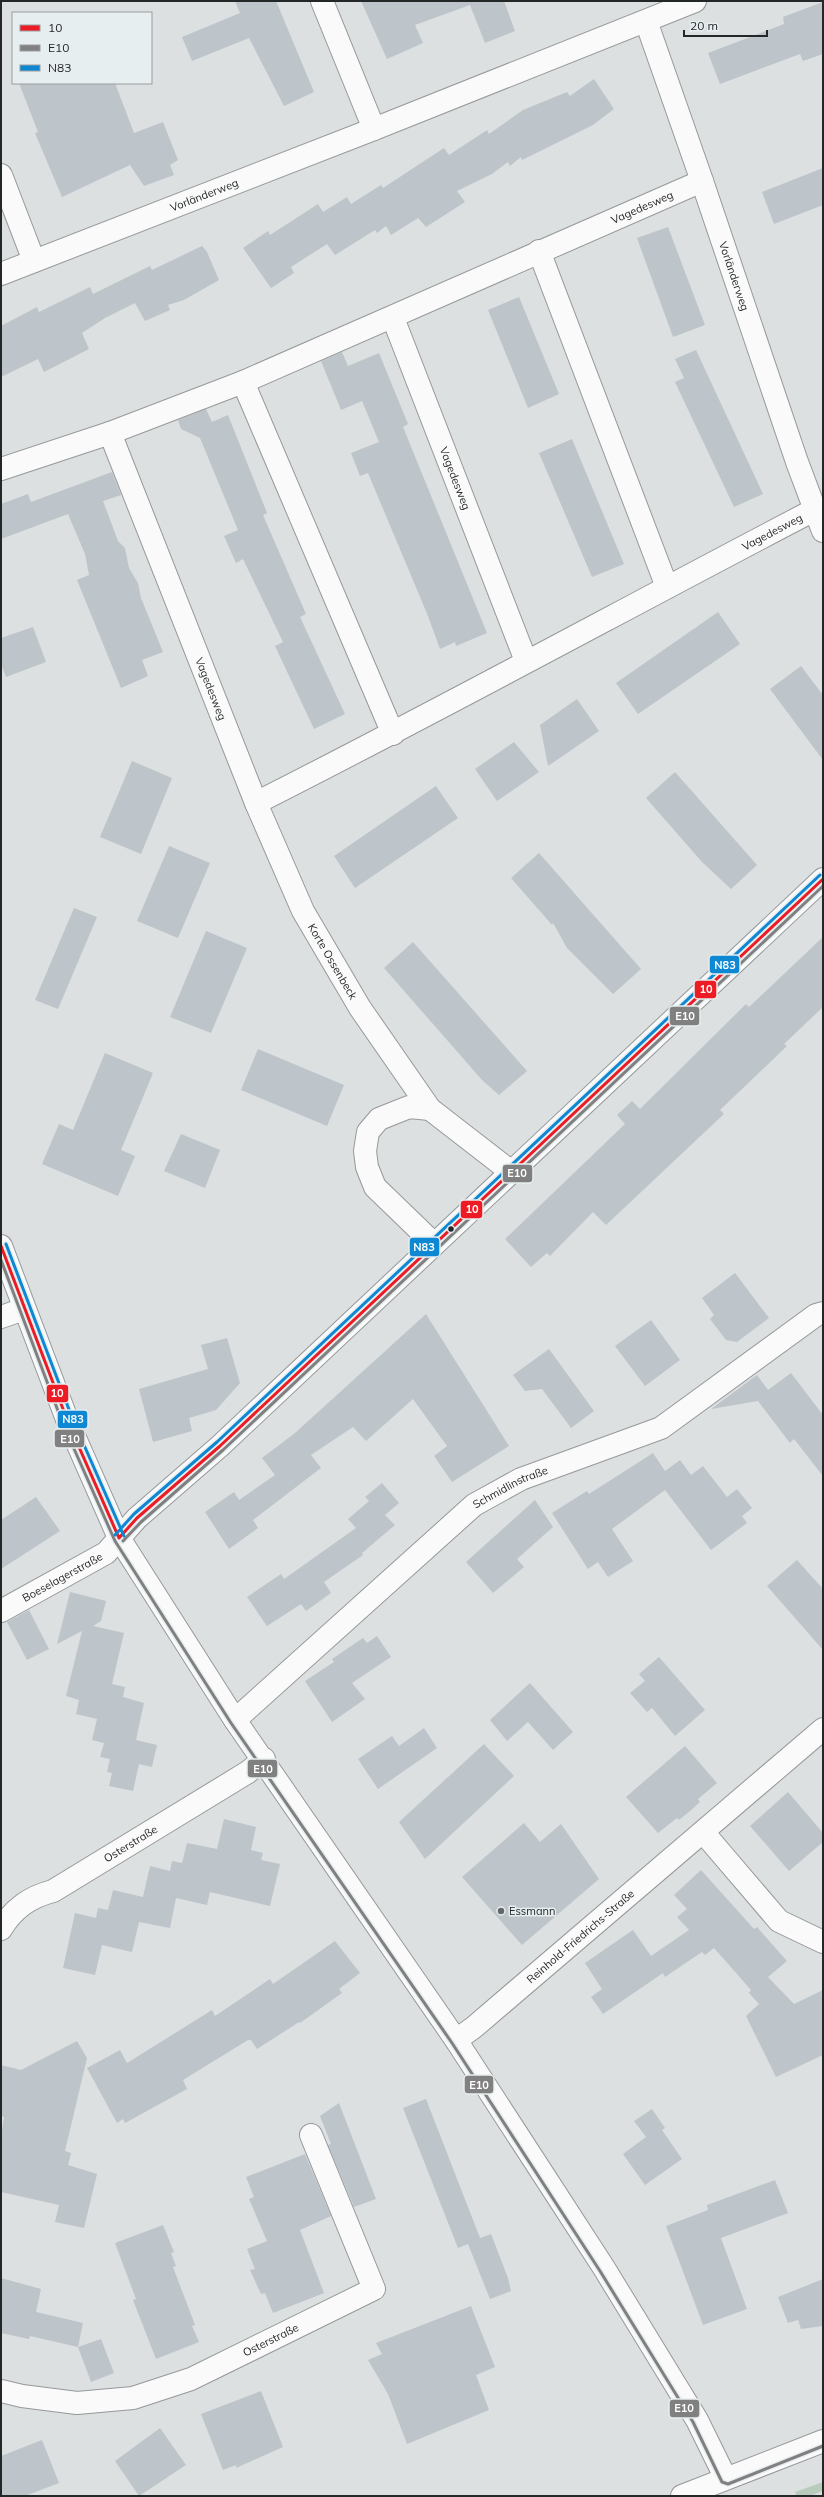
<svg xmlns="http://www.w3.org/2000/svg" width="824" height="2497" font-family="Mulish,sans-serif">
<style>
.green{fill:#b9cbbd}
.building{fill:#bdc4ca}
.lines{fill:none;stroke-linecap:round;stroke-linejoin:round}
.street-casing{stroke:#969899;stroke-width:24}
.secondary-casing{stroke:#969899;stroke-width:24}
.street{stroke:#fafafa;stroke-width:22}
.secondary{stroke:#fafafa;stroke-width:22}
.bus-1-casing{stroke:#e7eef0;stroke-width:6}
.bus-2-casing{stroke:#e7eef0;stroke-width:6}
.bus-3-casing{stroke:#e7eef0;stroke-width:6}
.bus-1{stroke:#ed1c24;stroke-width:3}
.bus-2{stroke:#808080;stroke-width:3}
.bus-3{stroke:#0e88d3;stroke-width:3}
.bus-dot{fill:#242727;stroke:#e7eef0;stroke-width:1.5}
.poi-dot{fill:#646868;stroke:#e7eef0;stroke-width:1.5}
.labels{text-anchor:middle;stroke-width:3;stroke-linejoin:round;paint-order:stroke}
.street-label{font-size:11px;fill:#242727;stroke:#e7eef0}
.poi-label{font-size:11px;fill:#242727;stroke:#e7eef0;text-anchor:start}
.line-badge{stroke:#e7eef0;stroke-width:1.5}
.badge-label{font-size:11px;text-anchor:middle;font-weight:bold;fill:#fff}
</style>
<rect width="100%" height="100%" fill="#dce0e1"/>
<path class="green" d="M 823,2482 L 823,2491 L 810,2496 L 797,2496 L 795,2492 Z"/>
<path class="building" d="M 235,1 L 276,1 L 314,92 L 284,106 L 249,38 L 192,61 L 182,37 L 240,13 Z
M 361,1 L 504,1 L 515,31 L 485,43 L 470,5 L 415,25 L 423,43 L 387,59 Z
M 823,2 L 823,54 L 803,61 L 800,54 L 720,84 L 708,53 L 784,24 L 783,17 Z
M 594,79 L 614,109 L 593,125 L 522,160 L 521,157 L 510,166 L 508,162 L 492,174 L 457,191 L 465,202 L 426,227 L 418,218 L 391,235 L 386,226 L 377,233 L 375,230 L 335,255 L 327,244 L 291,267 L 294,273 L 271,288 L 243,248 L 268,231 L 270,235 L 318,204 L 323,212 L 347,197 L 351,204 L 381,185 L 383,188 L 444,148 L 449,155 L 487,130 L 489,134 L 523,110 L 567,92 L 570,96 Z
M 19,83 L 115,83 L 134,133 L 163,122 L 178,160 L 170,165 L 174,175 L 144,186 L 130,165 L 62,197 L 35,133 L 38,132 Z
M 823,168 L 823,205 L 774,224 L 762,192 Z
M 668,227 L 705,325 L 673,337 L 637,238 Z
M 202,246 L 207,252 L 219,280 L 184,300 L 168,305 L 170,310 L 145,321 L 135,303 L 105,318 L 82,333 L 89,349 L 44,372 L 38,359 L 1,377 L 1,326 L 37,307 L 39,312 L 90,287 L 93,294 L 150,266 L 152,270 Z
M 519,297 L 559,394 L 528,408 L 488,310 Z
M 696,350 L 763,494 L 734,507 L 675,382 L 684,378 L 675,359 Z
M 342,352 L 348,366 L 379,353 L 408,424 L 403,427 L 487,633 L 456,646 L 455,642 L 440,649 L 428,616 L 368,473 L 360,476 L 351,453 L 379,442 L 362,401 L 341,410 L 321,361 Z
M 206,409 L 212,422 L 228,415 L 267,513 L 263,515 L 306,614 L 300,617 L 345,714 L 314,729 L 275,646 L 283,642 L 243,559 L 236,563 L 224,536 L 238,530 L 200,438 L 181,429 L 178,420 Z
M 572,439 L 624,564 L 592,577 L 539,453 Z
M 112,472 L 121,495 L 103,501 L 118,541 L 125,548 L 129,568 L 138,583 L 141,598 L 163,652 L 142,660 L 148,676 L 121,688 L 77,580 L 89,575 L 85,554 L 68,514 L 1,539 L 1,504 L 28,494 L 31,502 Z
M 718,612 L 740,644 L 638,714 L 616,683 Z
M 33,627 L 46,662 L 6,677 L 1,664 L 1,638 Z
M 801,666 L 823,695 L 823,760 L 770,689 Z
M 577,699 L 599,731 L 548,766 L 540,725 Z
M 514,742 L 539,772 L 497,801 L 475,769 Z
M 132,761 L 172,778 L 141,854 L 100,837 Z
M 675,772 L 757,865 L 731,889 L 702,862 L 646,798 Z
M 436,786 L 458,818 L 355,888 L 334,856 Z
M 169,846 L 210,863 L 178,938 L 137,921 Z
M 539,853 L 641,969 L 613,994 L 567,948 L 553,923 L 552,925 L 511,878 Z
M 74,908 L 97,917 L 58,1009 L 35,1000 Z
M 206,931 L 247,948 L 211,1033 L 170,1017 Z
M 823,937 L 823,1007 L 784,1044 L 787,1046 L 720,1110 L 724,1114 L 606,1225 L 593,1212 L 550,1256 L 547,1253 L 531,1267 L 505,1239 L 625,1124 L 617,1115 L 632,1101 L 640,1109 L 746,1004 L 749,1007 Z
M 413,942 L 527,1071 L 499,1095 L 482,1080 L 384,968 Z
M 258,1049 L 344,1085 L 327,1126 L 241,1090 Z
M 105,1053 L 153,1073 L 121,1150 L 135,1156 L 118,1196 L 42,1164 L 59,1124 L 73,1130 Z
M 181,1134 L 220,1150 L 205,1188 L 164,1171 Z
M 735,1273 L 769,1318 L 737,1342 L 726,1340 L 710,1319 L 714,1315 L 702,1298 Z
M 426,1314 L 509,1446 L 452,1482 L 434,1456 L 447,1446 L 413,1399 L 366,1441 L 353,1427 L 311,1455 L 321,1468 L 253,1520 L 258,1528 L 229,1549 L 205,1512 L 234,1492 L 239,1500 L 275,1475 L 262,1458 L 295,1433 Z
M 651,1320 L 680,1360 L 645,1386 L 615,1346 Z
M 227,1338 L 240,1383 L 216,1410 L 189,1418 L 192,1431 L 153,1442 L 139,1389 L 208,1369 L 201,1345 Z
M 549,1349 L 594,1411 L 571,1428 L 542,1389 L 525,1391 L 513,1375 Z
M 791,1373 L 823,1415 L 823,1476 L 794,1439 L 790,1443 L 758,1401 L 711,1409 L 757,1375 L 768,1390 Z
M 653,1453 L 665,1471 L 680,1460 L 691,1475 L 703,1466 L 727,1497 L 737,1489 L 752,1508 L 742,1516 L 747,1523 L 711,1550 L 665,1490 L 612,1529 L 633,1561 L 608,1577 L 598,1562 L 588,1569 L 552,1513 L 587,1491 L 589,1494 Z
M 382,1483 L 399,1503 L 385,1515 L 395,1525 L 362,1553 L 363,1555 L 324,1582 L 331,1593 L 306,1611 L 301,1604 L 267,1626 L 247,1597 L 281,1574 L 284,1579 L 356,1528 L 348,1519 L 369,1501 L 365,1497 Z
M 36,1497 L 60,1531 L 1,1569 L 1,1520 Z
M 535,1500 L 553,1527 L 517,1559 L 524,1567 L 493,1593 L 466,1562 Z
M 797,1560 L 823,1589 L 823,1650 L 767,1586 Z
M 70,1592 L 106,1601 L 101,1621 L 93,1626 L 124,1633 L 112,1684 L 125,1687 L 123,1697 L 144,1703 L 136,1740 L 157,1745 L 152,1767 L 139,1764 L 133,1791 L 109,1786 L 112,1773 L 107,1772 L 110,1759 L 100,1757 L 104,1743 L 92,1740 L 97,1719 L 76,1714 L 79,1700 L 66,1696 L 82,1631 L 57,1644 Z
M 29,1610 L 49,1649 L 27,1660 L 7,1622 Z
M 377,1636 L 391,1657 L 352,1683 L 365,1699 L 332,1722 L 305,1681 L 334,1662 L 332,1659 L 363,1638 L 367,1643 Z
M 659,1657 L 705,1710 L 675,1736 L 652,1708 L 647,1712 L 630,1693 L 645,1681 L 639,1674 Z
M 530,1683 L 573,1732 L 553,1750 L 528,1722 L 507,1741 L 490,1720 Z
M 424,1728 L 437,1748 L 378,1789 L 358,1759 L 392,1736 L 399,1746 Z
M 484,1744 L 514,1776 L 425,1859 L 399,1822 Z
M 685,1746 L 717,1783 L 698,1799 L 700,1802 L 690,1811 L 679,1820 L 677,1818 L 658,1833 L 626,1797 Z
M 788,1792 L 823,1833 L 823,1842 L 789,1871 L 750,1826 Z
M 224,1819 L 256,1827 L 251,1850 L 263,1853 L 261,1860 L 280,1864 L 270,1906 L 210,1892 L 207,1905 L 176,1898 L 170,1928 L 139,1922 L 132,1952 L 102,1945 L 95,1975 L 63,1968 L 75,1913 L 96,1918 L 98,1908 L 108,1910 L 113,1890 L 143,1897 L 150,1866 L 170,1871 L 172,1861 L 182,1863 L 187,1843 L 217,1849 Z
M 524,1823 L 540,1842 L 561,1824 L 599,1879 L 522,1945 L 462,1877 Z
M 701,1870 L 754,1929 L 757,1927 L 787,1961 L 768,1977 L 794,2004 L 823,1990 L 823,2055 L 776,2077 L 746,2016 L 759,2004 L 749,1993 L 751,1990 L 714,1948 L 705,1955 L 702,1952 L 665,1977 L 663,1973 L 603,2014 L 591,1997 L 602,1989 L 585,1963 L 633,1930 L 651,1956 L 689,1930 L 677,1917 L 687,1909 L 674,1895 Z
M 335,1941 L 360,1973 L 339,1989 L 342,1993 L 300,2023 L 299,2022 L 257,2049 L 251,2040 L 248,2040 L 183,2080 L 187,2089 L 125,2123 L 123,2119 L 117,2123 L 87,2068 L 120,2050 L 127,2063 L 212,2010 L 215,2016 L 270,1979 L 273,1984 Z
M 77,2041 L 87,2058 L 65,2151 L 71,2153 L 68,2165 L 97,2174 L 84,2228 L 55,2222 L 59,2205 L 1,2192 L 1,2137 L 4,2117 L 1,2116 L 1,2065 L 21,2070 Z
M 426,2099 L 480,2238 L 491,2234 L 508,2278 L 511,2291 L 490,2299 L 468,2244 L 458,2248 L 403,2108 Z
M 339,2103 L 376,2199 L 354,2207 L 328,2145 L 331,2144 L 320,2116 Z
M 652,2109 L 665,2128 L 662,2130 L 682,2159 L 645,2185 L 623,2154 L 646,2137 L 634,2121 Z
M 305,2154 L 331,2216 L 300,2230 L 324,2293 L 273,2313 L 265,2293 L 261,2294 L 250,2270 L 255,2269 L 247,2249 L 267,2241 L 249,2199 L 254,2197 L 246,2177 Z
M 775,2180 L 788,2213 L 721,2238 L 747,2309 L 703,2325 L 666,2226 L 708,2210 L 707,2205 Z
M 163,2225 L 174,2252 L 171,2253 L 176,2266 L 173,2267 L 195,2325 L 192,2326 L 199,2342 L 156,2359 L 133,2300 L 136,2299 L 115,2243 Z
M 1,2278 L 41,2289 L 36,2312 L 83,2323 L 78,2347 L 30,2336 L 29,2339 L 1,2333 Z
M 823,2279 L 823,2326 L 801,2329 L 798,2320 L 788,2323 L 778,2297 Z
M 471,2306 L 495,2367 L 476,2375 L 489,2410 L 407,2444 L 388,2394 L 368,2360 L 382,2354 L 376,2343 Z
M 101,2339 L 114,2373 L 91,2382 L 78,2347 Z
M 261,2391 L 283,2447 L 236,2468 L 236,2465 L 223,2470 L 201,2414 Z
M 160,2428 L 186,2465 L 139,2496 L 115,2461 Z
M 42,2440 L 59,2483 L 25,2496 L 1,2496 L 1,2456 Z"/>
<g class="lines">
<g class="street-casing">
<g id="street">
<path d="M 322,1 L 374,129"/>
<path id="s1" d="M 646,21 L 702,181 L 797,462 L 823,531"/>
<path d="M 1,175 L 34,261"/>
<path d="M 539,251 L 667,587"/>
<path id="s2" d="M 1,274 L 374,129 L 695,1"/>
<path id="s3" d="M 393,318 L 526,661"/>
<path d="M 243,382 L 393,734"/>
<path id="s4" d="M 110,433 L 256,803 L 303,911 L 360,1008 L 430,1109 L 510,1171"/>
<path id="s5" d="M 1,469 L 110,433 L 243,382 L 702,181"/>
<path id="s6" d="M 256,803 C 444,708 628,607 814,510"/>
<path d="M 430,1109 L 409,1107 L 379,1119 L 368,1132 L 365,1151 L 367,1167 L 375,1187 L 434,1244"/>
<path d="M 1,1317 L 24,1309"/>
<path id="s7" d="M 1,1611 L 106,1553 L 137,1518 L 220,1446 L 823,879"/>
<path id="s8" d="M 235,1720 L 474,1505 L 521,1479 L 661,1428 L 816,1315 L 823,1313"/>
<path d="M 703,1832 L 779,1921 L 823,1942"/>
<path id="s9" d="M 1,1929 C 14,1908 30,1897 53,1891 L 248,1772 L 264,1759"/>
<path id="s10" d="M 456,2040 L 473,2028 L 823,1729"/>
<path id="s11" d="M 1,2391 L 22,2396 L 77,2403 L 133,2398 L 191,2379 L 374,2289 L 311,2135"/>
</g>
</g>
<g class="secondary-casing">
<path id="secondary" d="M 1,1246 L 68,1422 L 119,1538 L 235,1720 L 456,2040 L 604,2268 L 697,2420 L 726,2479
M 682,2496 L 823,2441"/>
</g>
<use href="#street" class="street"/>
<use href="#secondary" class="secondary"/>
<g class="bus-1-casing">
<path id="bus-1" d="M 1,1246 L 68,1422 L 119,1538
M 119,1538 L 137,1518 L 220,1446 L 823,879"/>
</g>
<g class="bus-2-casing">
<path id="bus-2" d="M 1,1260 L 63,1424 L 115,1541 L 231,1723 L 452,2043 L 600,2271 L 693,2422 L 722,2482 L 728,2484 L 823,2446
M 123,1541 L 141,1522 L 223,1450 L 823,886"/>
</g>
<g class="bus-3-casing">
<path id="bus-3" d="M 6,1244 L 73,1420 L 124,1536
M 115,1535 L 134,1514 L 217,1442 L 820,875"/>
</g>
<use href="#bus-1" class="bus-1"/>
<use href="#bus-2" class="bus-2"/>
<use href="#bus-3" class="bus-3"/>
</g>
<circle class="bus-dot" cx="451" cy="1229" r="3.5"/>
<circle class="poi-dot" cx="501" cy="1911" r="4"/>
<g class="labels">
<g class="street-label">
<text dy="4" stroke="none"><textPath href="#s2" startOffset="218">Vorländerweg</textPath></text>
<text dy="4" stroke="none"><textPath href="#s5" startOffset="693">Vagedesweg</textPath></text>
<text dy="4" stroke="none"><textPath href="#s1" startOffset="270">Vorländerweg</textPath></text>
<text dy="4" stroke="none"><textPath href="#s3" startOffset="172">Vagedesweg</textPath></text>
<text dy="4" stroke="none"><textPath href="#s6" startOffset="583">Vagedesweg</textPath></text>
<text dy="4" stroke="none"><textPath href="#s4" startOffset="275">Vagedesweg</textPath></text>
<text dy="4" stroke="none"><textPath href="#s4" startOffset="574">Korte Ossenbeck</textPath></text>
<text dy="4" stroke="none"><textPath href="#s8" startOffset="362">Schmidlinstraße</textPath></text>
<text dy="4" stroke="none"><textPath href="#s7" startOffset="70">Boeselagerstraße</textPath></text>
<text dy="4" stroke="none"><textPath href="#s9" startOffset="157">Osterstraße</textPath></text>
<text dy="4" stroke="none"><textPath href="#s10" startOffset="162">Reinhold-Friedrichs-Straße</textPath></text>
<text dy="4" stroke="none"><textPath href="#s11" startOffset="283">Osterstraße</textPath></text>
</g>
<g class="poi-label">
<text x="509" y="1915">Essmann</text>
</g>
</g>
<g class="line-badge">
<rect x="709" y="955" width="31" height="19" rx="4" fill="#0e88d3"/>
<rect x="694" y="980" width="23" height="19" rx="4" fill="#ed1c24"/>
<rect x="669" y="1006" width="31" height="20" rx="4" fill="#808080"/>
<rect x="502" y="1164" width="31" height="19" rx="4" fill="#808080"/>
<rect x="460" y="1200" width="23" height="19" rx="4" fill="#ed1c24"/>
<rect x="409" y="1237" width="31" height="20" rx="4" fill="#0e88d3"/>
<rect x="46" y="1384" width="23" height="19" rx="4" fill="#ed1c24"/>
<rect x="57" y="1410" width="31" height="19" rx="4" fill="#0e88d3"/>
<rect x="54" y="1429" width="31" height="19" rx="4" fill="#808080"/>
<rect x="247" y="1759" width="31" height="19" rx="4" fill="#808080"/>
<rect x="464" y="2075" width="30" height="19" rx="4" fill="#808080"/>
<rect x="669" y="2399" width="31" height="19" rx="4" fill="#808080"/>
</g>
<g class="badge-label">
<text x="725" y="969">N83</text>
<text x="706" y="993">10</text>
<text x="685" y="1020">E10</text>
<text x="517" y="1177">E10</text>
<text x="472" y="1213">10</text>
<text x="424" y="1251">N83</text>
<text x="57" y="1397">10</text>
<text x="73" y="1423">N83</text>
<text x="70" y="1443">E10</text>
<text x="263" y="1773">E10</text>
<text x="479" y="2089">E10</text>
<text x="684" y="2412">E10</text>
</g>
<rect width="824" height="2497" fill="none" stroke="#242727" stroke-width="4"/>
<rect x="12" y="12" width="140" height="72" fill="#e7eef0" stroke="#999ea0"/>
<rect x="20" y="25" width="20" height="6" fill="#ed1c24" stroke="#999ea0"/>
<text x="48" y="32" font-size="12" fill="#242727">10</text>
<rect x="20" y="45" width="20" height="6" fill="#808080" stroke="#999ea0"/>
<text x="48" y="52" font-size="12" fill="#242727">E10</text>
<rect x="20" y="65" width="20" height="6" fill="#0e88d3" stroke="#999ea0"/>
<text x="48" y="72" font-size="12" fill="#242727">N83</text>
<path d="M684 30v6h83v-6" fill="none" stroke="#242727" stroke-width="2"/>
<text x="690" y="30" font-size="12" fill="#242727" stroke="#e7eef0" stroke-width="3" paint-order="stroke">20 m</text>
</svg>
